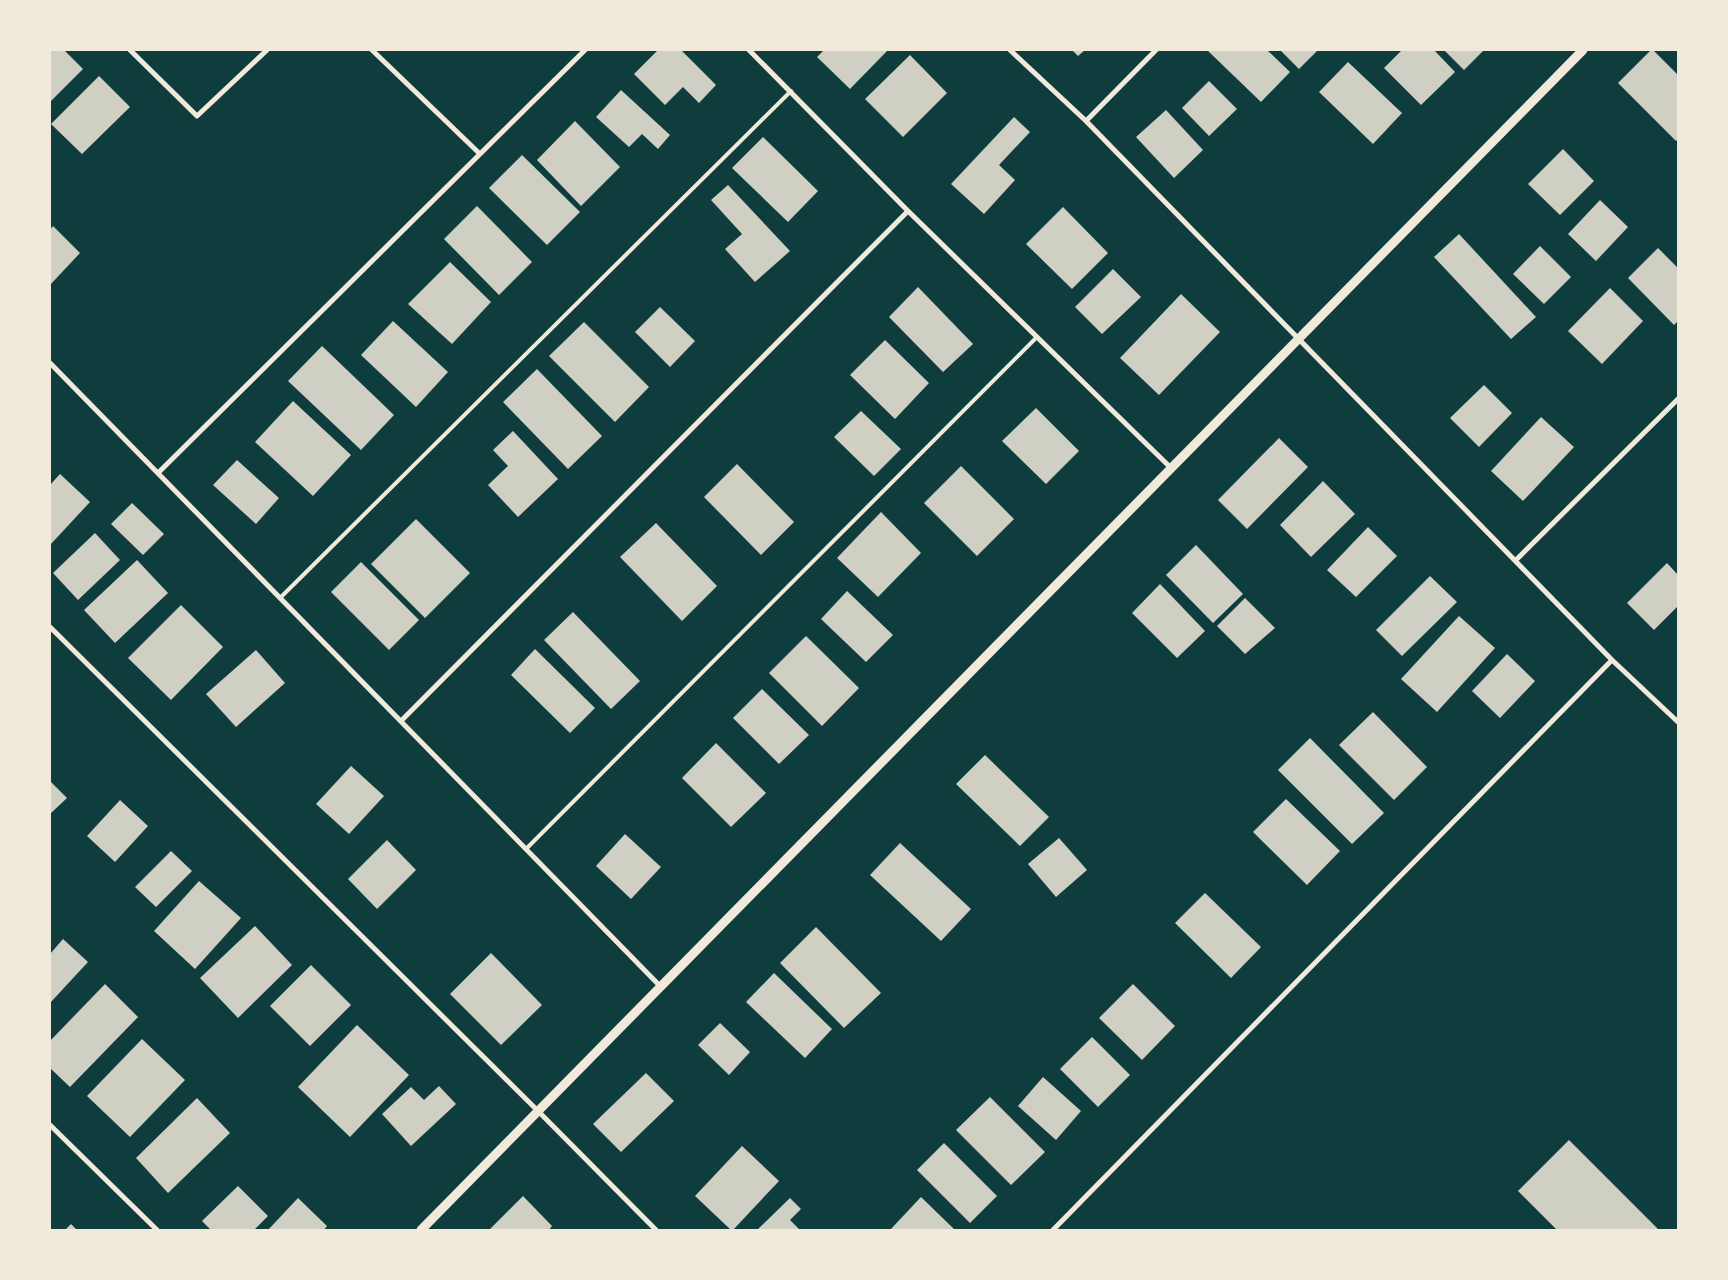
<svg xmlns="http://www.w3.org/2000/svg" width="1728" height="1280" font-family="'Source Sans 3',sans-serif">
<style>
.building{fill:#cfcfc3}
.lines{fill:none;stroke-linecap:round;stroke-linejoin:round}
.service{stroke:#f1e9da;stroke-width:4}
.minor{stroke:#f1e9da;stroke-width:5}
.tertiary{stroke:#f1e9da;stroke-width:9}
</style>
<rect width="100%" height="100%" fill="#0f3d3e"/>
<path class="building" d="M 50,50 L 64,50 L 83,69 L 50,102 Z
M 658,50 L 681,50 L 716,85 L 699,103 L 683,87 L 665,105 L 634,74 Z
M 824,50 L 888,50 L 850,89 L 817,57 Z
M 1072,50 L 1085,50 L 1078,56 Z
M 1207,50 L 1267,50 L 1290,72 L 1261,102 Z
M 1280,50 L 1318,50 L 1299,69 Z
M 1402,50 L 1434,50 L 1455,72 L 1421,105 L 1384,68 Z
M 1444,50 L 1484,50 L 1464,70 Z
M 1651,50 L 1653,50 L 1678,75 L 1678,139 L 1676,141 L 1618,83 Z
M 910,55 L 947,93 L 903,137 L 865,99 Z
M 1348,62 L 1402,113 L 1373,144 L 1319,92 Z
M 99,76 L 130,107 L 82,154 L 51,124 Z
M 1209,81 L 1237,109 L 1209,136 L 1182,108 Z
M 621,90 L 670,135 L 658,149 L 642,134 L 629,147 L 596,117 Z
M 1166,110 L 1203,150 L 1174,178 L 1136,137 Z
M 1014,117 L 1030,132 L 999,165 L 1015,180 L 984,214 L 951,184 Z
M 575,121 L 620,167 L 581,206 L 537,160 Z
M 763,137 L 818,191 L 788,222 L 732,168 Z
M 1563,149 L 1594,181 L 1560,215 L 1528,184 Z
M 522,155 L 580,212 L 547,245 L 489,188 Z
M 728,185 L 790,251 L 755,282 L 725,249 L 742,234 L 711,200 Z
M 1600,200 L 1628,227 L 1596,261 L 1568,234 Z
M 477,206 L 532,262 L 499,295 L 444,239 Z
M 1063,207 L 1108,253 L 1072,289 L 1026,244 Z
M 53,226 L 80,253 L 50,285 L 50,230 Z
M 1459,234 L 1536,317 L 1511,339 L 1434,257 Z
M 1540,246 L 1571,277 L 1544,304 L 1513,274 Z
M 1658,248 L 1678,268 L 1678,321 L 1674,325 L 1628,278 Z
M 450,262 L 491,302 L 452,344 L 408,304 Z
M 1113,269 L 1141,297 L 1102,334 L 1075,307 Z
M 918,287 L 973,344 L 943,372 L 889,317 Z
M 1610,288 L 1643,321 L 1602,364 L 1568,331 Z
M 1181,294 L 1220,332 L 1159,395 L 1120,358 Z
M 660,307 L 695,341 L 670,367 L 635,332 Z
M 393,321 L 448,372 L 416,407 L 361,355 Z
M 584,322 L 649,387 L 615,422 L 549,356 Z
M 885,340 L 929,383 L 895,419 L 850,375 Z
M 322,346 L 394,415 L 361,450 L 288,381 Z
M 537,369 L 602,436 L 568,469 L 503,402 Z
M 1484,385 L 1512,413 L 1479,447 L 1450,418 Z
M 293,401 L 351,455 L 313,496 L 255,442 Z
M 1036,408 L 1079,451 L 1046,484 L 1002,441 Z
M 861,411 L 901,449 L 874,476 L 834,437 Z
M 1541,417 L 1574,447 L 1523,501 L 1491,471 Z
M 513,431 L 558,479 L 518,517 L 488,485 L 508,466 L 493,450 Z
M 1279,438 L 1308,467 L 1247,529 L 1218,500 Z
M 237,460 L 279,498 L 256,524 L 213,485 Z
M 737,464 L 794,522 L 761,555 L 704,497 Z
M 961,466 L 1014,519 L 977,556 L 924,503 Z
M 60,474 L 90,502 L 50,545 L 50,485 Z
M 1323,481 L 1355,514 L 1311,557 L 1280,525 Z
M 132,503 L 164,534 L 143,555 L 111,524 Z
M 881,512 L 921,553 L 878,597 L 837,558 Z
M 416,519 L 470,573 L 425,618 L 371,564 Z
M 656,523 L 717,586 L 682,621 L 620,557 Z
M 1368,527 L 1397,556 L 1356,597 L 1327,570 Z
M 95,533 L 120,560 L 78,600 L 53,573 Z
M 1196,545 L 1243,594 L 1213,623 L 1166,575 Z
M 137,560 L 168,593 L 115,643 L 84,610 Z
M 361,562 L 419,620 L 389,650 L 331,592 Z
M 1667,563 L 1678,575 L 1678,606 L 1654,630 L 1627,603 Z
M 1430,576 L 1457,602 L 1402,656 L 1376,630 Z
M 1160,584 L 1205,631 L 1177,658 L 1132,613 Z
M 847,591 L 893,635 L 866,662 L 821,619 Z
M 1245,598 L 1275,628 L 1245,654 L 1217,626 Z
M 181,605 L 223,647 L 171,700 L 128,658 Z
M 573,612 L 640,681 L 611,709 L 544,640 Z
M 1459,616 L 1495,648 L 1437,712 L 1401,679 Z
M 806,636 L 859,688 L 822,726 L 769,673 Z
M 535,649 L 595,708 L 570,733 L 511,675 Z
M 256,650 L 285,683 L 236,727 L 206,694 Z
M 1507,654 L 1535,681 L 1500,718 L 1472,691 Z
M 762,689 L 809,735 L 779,764 L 733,718 Z
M 1373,712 L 1427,767 L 1394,800 L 1339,745 Z
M 1310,738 L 1384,813 L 1352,844 L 1278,770 Z
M 716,743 L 766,793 L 731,827 L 682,778 Z
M 985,755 L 1049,817 L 1020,846 L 956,784 Z
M 351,766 L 384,796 L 349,834 L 316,804 Z
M 50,781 L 67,798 L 50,814 Z
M 1286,799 L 1340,851 L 1307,885 L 1253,832 Z
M 120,800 L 148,826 L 115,862 L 87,836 Z
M 625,834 L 661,867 L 631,899 L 596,866 Z
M 1059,838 L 1087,870 L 1056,897 L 1028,864 Z
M 387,840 L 416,870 L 377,909 L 348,879 Z
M 900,843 L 971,909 L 941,941 L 870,875 Z
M 171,851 L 192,871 L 156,907 L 135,887 Z
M 199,881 L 241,918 L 195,969 L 154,931 Z
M 1205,893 L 1261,947 L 1231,978 L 1175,923 Z
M 255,926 L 292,965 L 238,1018 L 200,978 Z
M 816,927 L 881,993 L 844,1028 L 780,963 Z
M 63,939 L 88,962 L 50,1003 L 50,954 Z
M 491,953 L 542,1005 L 501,1045 L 450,994 Z
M 311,965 L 351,1005 L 310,1046 L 270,1006 Z
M 774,973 L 832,1029 L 805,1058 L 746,1002 Z
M 105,984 L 138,1017 L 70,1087 L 50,1068 L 50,1041 Z
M 1133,984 L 1175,1026 L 1142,1060 L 1099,1018 Z
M 720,1023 L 750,1052 L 729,1075 L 698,1045 Z
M 357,1025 L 409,1075 L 350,1137 L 298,1087 Z
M 1092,1037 L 1130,1075 L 1098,1107 L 1060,1069 Z
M 142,1039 L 185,1080 L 130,1137 L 87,1096 Z
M 646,1073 L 674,1101 L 621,1152 L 593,1124 Z
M 1043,1077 L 1081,1111 L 1056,1140 L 1018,1106 Z
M 439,1086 L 456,1104 L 411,1146 L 382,1114 L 411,1087 L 424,1100 Z
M 990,1097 L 1045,1152 L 1011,1185 L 956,1130 Z
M 197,1098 L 230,1133 L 168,1193 L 136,1158 Z
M 1569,1140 L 1659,1230 L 1557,1230 L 1518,1191 Z
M 944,1143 L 997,1196 L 970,1223 L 917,1170 Z
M 742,1146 L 779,1181 L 733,1230 L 731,1230 L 695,1196 Z
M 238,1186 L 268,1216 L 254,1230 L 211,1230 L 202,1221 Z
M 523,1196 L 552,1226 L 549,1230 L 489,1230 Z
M 921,1197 L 955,1230 L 890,1230 Z
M 298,1198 L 327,1226 L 324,1230 L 268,1230 Z
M 790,1198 L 801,1209 L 790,1220 L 800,1230 L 757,1230 Z
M 71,1224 L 77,1230 L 65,1230 Z"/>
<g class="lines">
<path class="service" d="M 280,598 L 791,91
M 526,849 L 1037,337"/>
<path class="minor" d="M 130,50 L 197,116 L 267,50
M 372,50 L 480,154
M 749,50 L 908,211 L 1171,468
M 1010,50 L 1086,121 L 1612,660 L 1678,722
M 1086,121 L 1156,50
M 50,363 L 661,987
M 158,473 L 585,50
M 1516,560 L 1678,399
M 50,627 L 538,1111 L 656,1230
M 401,721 L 908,211
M 50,1125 L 157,1230
M 1053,1230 L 1612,660"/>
<path class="tertiary" d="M 421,1230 L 1583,50"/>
</g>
<rect width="1728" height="1280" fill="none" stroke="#f1e9da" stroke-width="102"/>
</svg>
